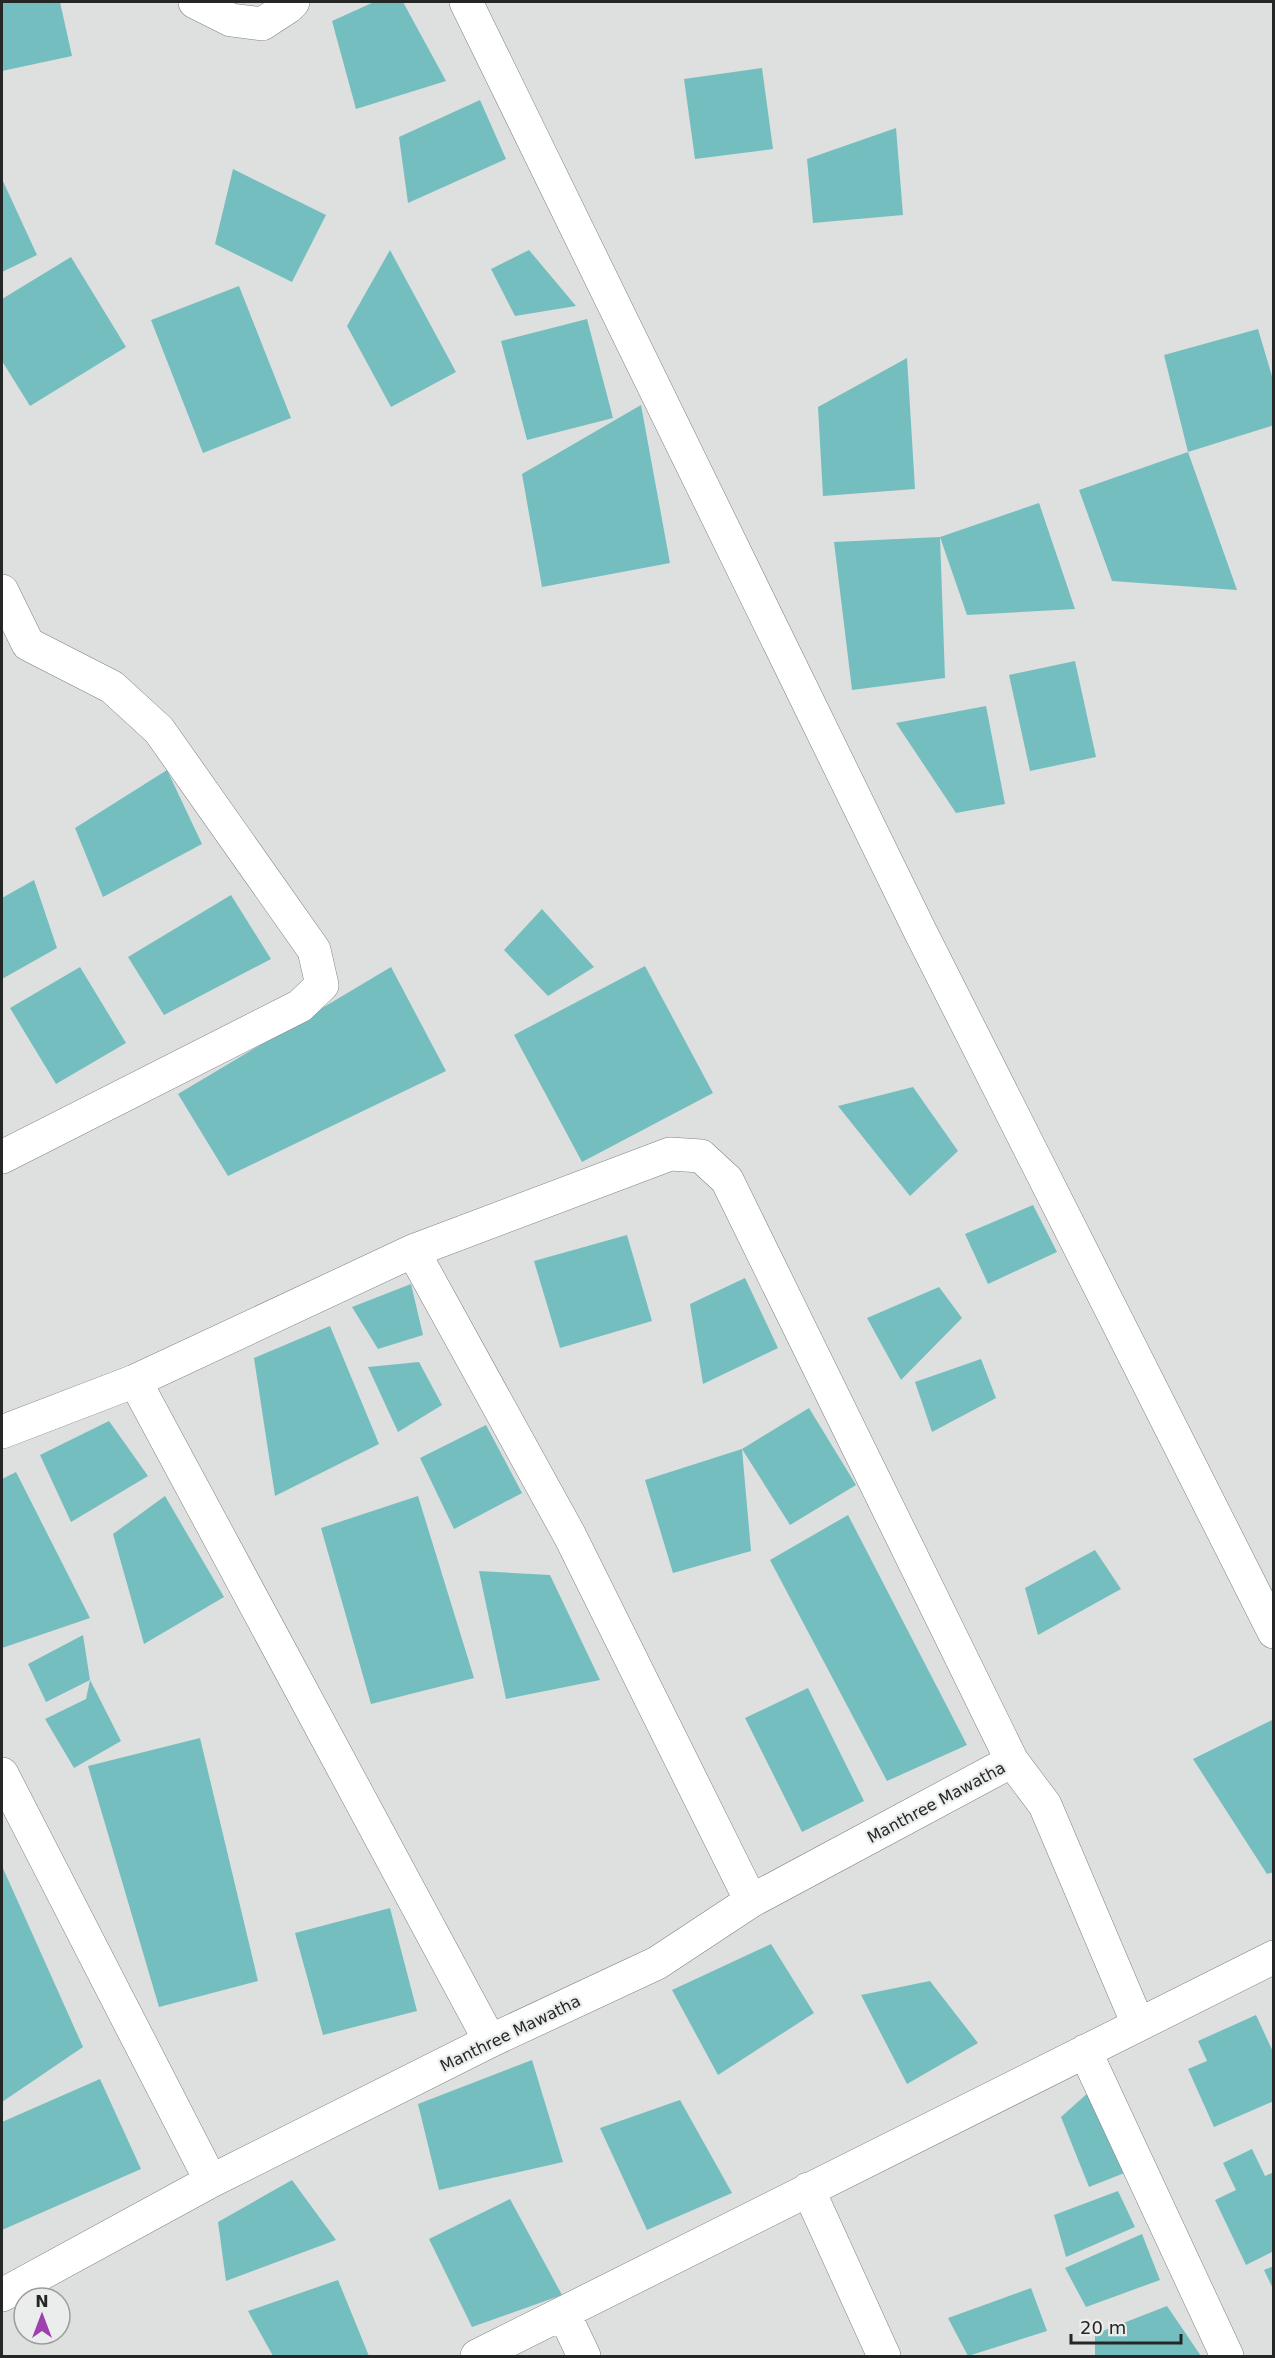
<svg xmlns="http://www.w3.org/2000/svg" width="1275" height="2358" font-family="'DejaVu Sans',sans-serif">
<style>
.building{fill:#75bebf}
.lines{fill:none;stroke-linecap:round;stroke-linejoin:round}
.minor-casing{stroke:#7f8281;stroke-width:34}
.minor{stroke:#fff;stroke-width:33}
.labels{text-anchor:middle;stroke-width:4.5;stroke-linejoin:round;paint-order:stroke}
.street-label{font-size:16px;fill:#252626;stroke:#eaedec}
</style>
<rect width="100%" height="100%" fill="#dde0de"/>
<path class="building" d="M 2,2 L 60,2 L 72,56 L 2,71 Z
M 374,2 L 403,2 L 446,81 L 356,109 L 332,21 Z
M 762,68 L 773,149 L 695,159 L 684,79 Z
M 480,100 L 506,159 L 408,203 L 399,137 Z
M 896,128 L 903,215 L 813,223 L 807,159 Z
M 233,169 L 326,215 L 292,282 L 215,244 Z
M 2,179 L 37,255 L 2,272 Z
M 390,250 L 456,372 L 391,407 L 347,326 Z
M 529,250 L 576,306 L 515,316 L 491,269 Z
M 71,257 L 126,347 L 30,406 L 2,361 L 2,299 Z
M 239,286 L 291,418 L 203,453 L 151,320 Z
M 587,319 L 613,418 L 527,440 L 501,341 Z
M 1258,329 L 1274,383 L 1274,425 L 1188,452 L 1237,590 L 1112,581 L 1079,490 L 1188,452 L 1164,355 Z
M 907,358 L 915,489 L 823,496 L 818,407 Z
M 641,405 L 670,563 L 542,587 L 522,474 Z
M 1039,503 L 1075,609 L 967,615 L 940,537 L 945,678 L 852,690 L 834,542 L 940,537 Z
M 1075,661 L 1096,757 L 1030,771 L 1009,675 Z
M 986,706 L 1005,804 L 956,813 L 896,723 Z
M 167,770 L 202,844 L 103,897 L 75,828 Z
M 34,880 L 57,948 L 2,979 L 2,898 Z
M 231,895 L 271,959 L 164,1015 L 128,957 Z
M 542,909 L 594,967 L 548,996 L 504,950 Z
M 645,966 L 713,1093 L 582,1162 L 514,1035 Z
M 80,967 L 126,1043 L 56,1084 L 10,1008 Z
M 391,967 L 446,1071 L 228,1176 L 178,1094 Z
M 913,1087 L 958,1151 L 910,1196 L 838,1106 Z
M 1033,1205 L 1057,1252 L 988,1284 L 965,1234 Z
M 627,1235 L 652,1321 L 560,1348 L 534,1261 Z
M 745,1278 L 778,1348 L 703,1384 L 690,1304 Z
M 411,1284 L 423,1335 L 378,1349 L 352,1307 Z
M 939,1287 L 962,1318 L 901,1380 L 867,1318 Z
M 330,1326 L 379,1444 L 275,1496 L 254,1358 Z
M 981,1359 L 996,1398 L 932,1432 L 915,1382 Z
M 419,1362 L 442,1405 L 398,1432 L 368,1367 Z
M 809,1408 L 856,1485 L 790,1525 L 742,1449 L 751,1551 L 673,1573 L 645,1480 L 742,1449 Z
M 109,1421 L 148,1476 L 71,1522 L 40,1455 Z
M 486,1425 L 522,1493 L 454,1529 L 420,1458 Z
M 16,1472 L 90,1618 L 2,1648 L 2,1479 Z
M 165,1496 L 224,1597 L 144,1644 L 113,1534 Z
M 418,1496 L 474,1678 L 371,1704 L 321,1528 Z
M 848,1515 L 967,1745 L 887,1781 L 770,1560 Z
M 1095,1550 L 1121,1589 L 1038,1635 L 1025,1588 Z
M 479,1571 L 550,1575 L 600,1680 L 506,1699 Z
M 83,1635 L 90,1680 L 46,1702 L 28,1664 Z
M 90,1680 L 121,1741 L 74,1768 L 45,1719 L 86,1699 Z
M 808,1688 L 864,1801 L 802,1832 L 745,1718 Z
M 1274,1719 L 1274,1872 L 1267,1874 L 1193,1759 Z
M 200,1738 L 258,1981 L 159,2007 L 88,1766 Z
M 2,1866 L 83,2047 L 2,2102 Z
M 390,1908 L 417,2011 L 323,2035 L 295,1933 Z
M 771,1944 L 814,2013 L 718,2075 L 672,1990 Z
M 930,1981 L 978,2043 L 907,2084 L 861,1995 Z
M 1256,2015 L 1274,2054 L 1274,2101 L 1214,2127 L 1188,2069 L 1207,2061 L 1198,2041 Z
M 532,2060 L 563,2162 L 439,2190 L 418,2104 Z
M 100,2079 L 141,2169 L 2,2230 L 2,2122 Z
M 1089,2092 L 1127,2172 L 1089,2187 L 1061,2117 Z
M 680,2100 L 732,2193 L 647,2230 L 600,2128 Z
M 1252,2149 L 1265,2176 L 1274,2172 L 1274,2251 L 1246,2265 L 1215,2200 L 1236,2190 L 1223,2163 Z
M 292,2180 L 336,2240 L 226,2281 L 218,2222 Z
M 1118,2191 L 1135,2227 L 1066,2257 L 1054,2215 Z
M 510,2199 L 562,2295 L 472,2327 L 429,2239 Z
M 1142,2234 L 1160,2280 L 1086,2307 L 1065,2268 Z
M 1274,2266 L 1274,2291 L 1264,2270 Z
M 338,2280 L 369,2356 L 273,2356 L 248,2311 Z
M 1031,2288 L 1047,2331 L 968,2356 L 948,2318 Z
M 1167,2306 L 1201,2356 L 1095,2356 L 1095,2334 Z"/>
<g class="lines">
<g class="minor-casing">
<path id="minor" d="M 195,2 L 231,20 L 262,24 L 288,7 L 293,2
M 466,2 L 919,929 L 1274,1632
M 2,591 L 28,644 L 112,687 L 159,730 L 314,950 L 322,985 L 300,1006 L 2,1157
M 413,1251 L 570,1536 L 751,1901
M 135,1381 L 490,2041
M 2,1432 L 135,1381 L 413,1251 L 670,1154 L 701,1156 L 727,1180 L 1012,1761 L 1045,1805 L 1138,2024
M 2,1774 L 211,2181
M 1085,2051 L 1227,2356
M 808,2189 L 884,2356
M 2,2295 L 211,2181 L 490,2041 L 657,1963 L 751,1901 L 1012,1761
M 564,2314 L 584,2356
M 477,2356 L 1274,1957"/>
</g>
<use href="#minor" class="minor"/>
</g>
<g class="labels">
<g class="street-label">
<text transform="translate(936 1802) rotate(-28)" y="6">Manthree Mawatha</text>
<text transform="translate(510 2033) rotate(-26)" y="6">Manthree Mawatha</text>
</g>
</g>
<rect width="1275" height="2358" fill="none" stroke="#252626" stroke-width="6"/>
<g transform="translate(42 2316)"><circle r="28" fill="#eaedec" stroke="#9b9d9d" stroke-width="1.5"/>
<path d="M0-4.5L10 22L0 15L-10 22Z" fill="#9d42ad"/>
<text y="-9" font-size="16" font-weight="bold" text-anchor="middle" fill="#252626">N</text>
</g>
<path d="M1071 2334v9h110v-9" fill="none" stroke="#252626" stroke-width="3"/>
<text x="1080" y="2334" font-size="18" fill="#252626" stroke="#eaedec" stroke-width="4.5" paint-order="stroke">20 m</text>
</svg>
